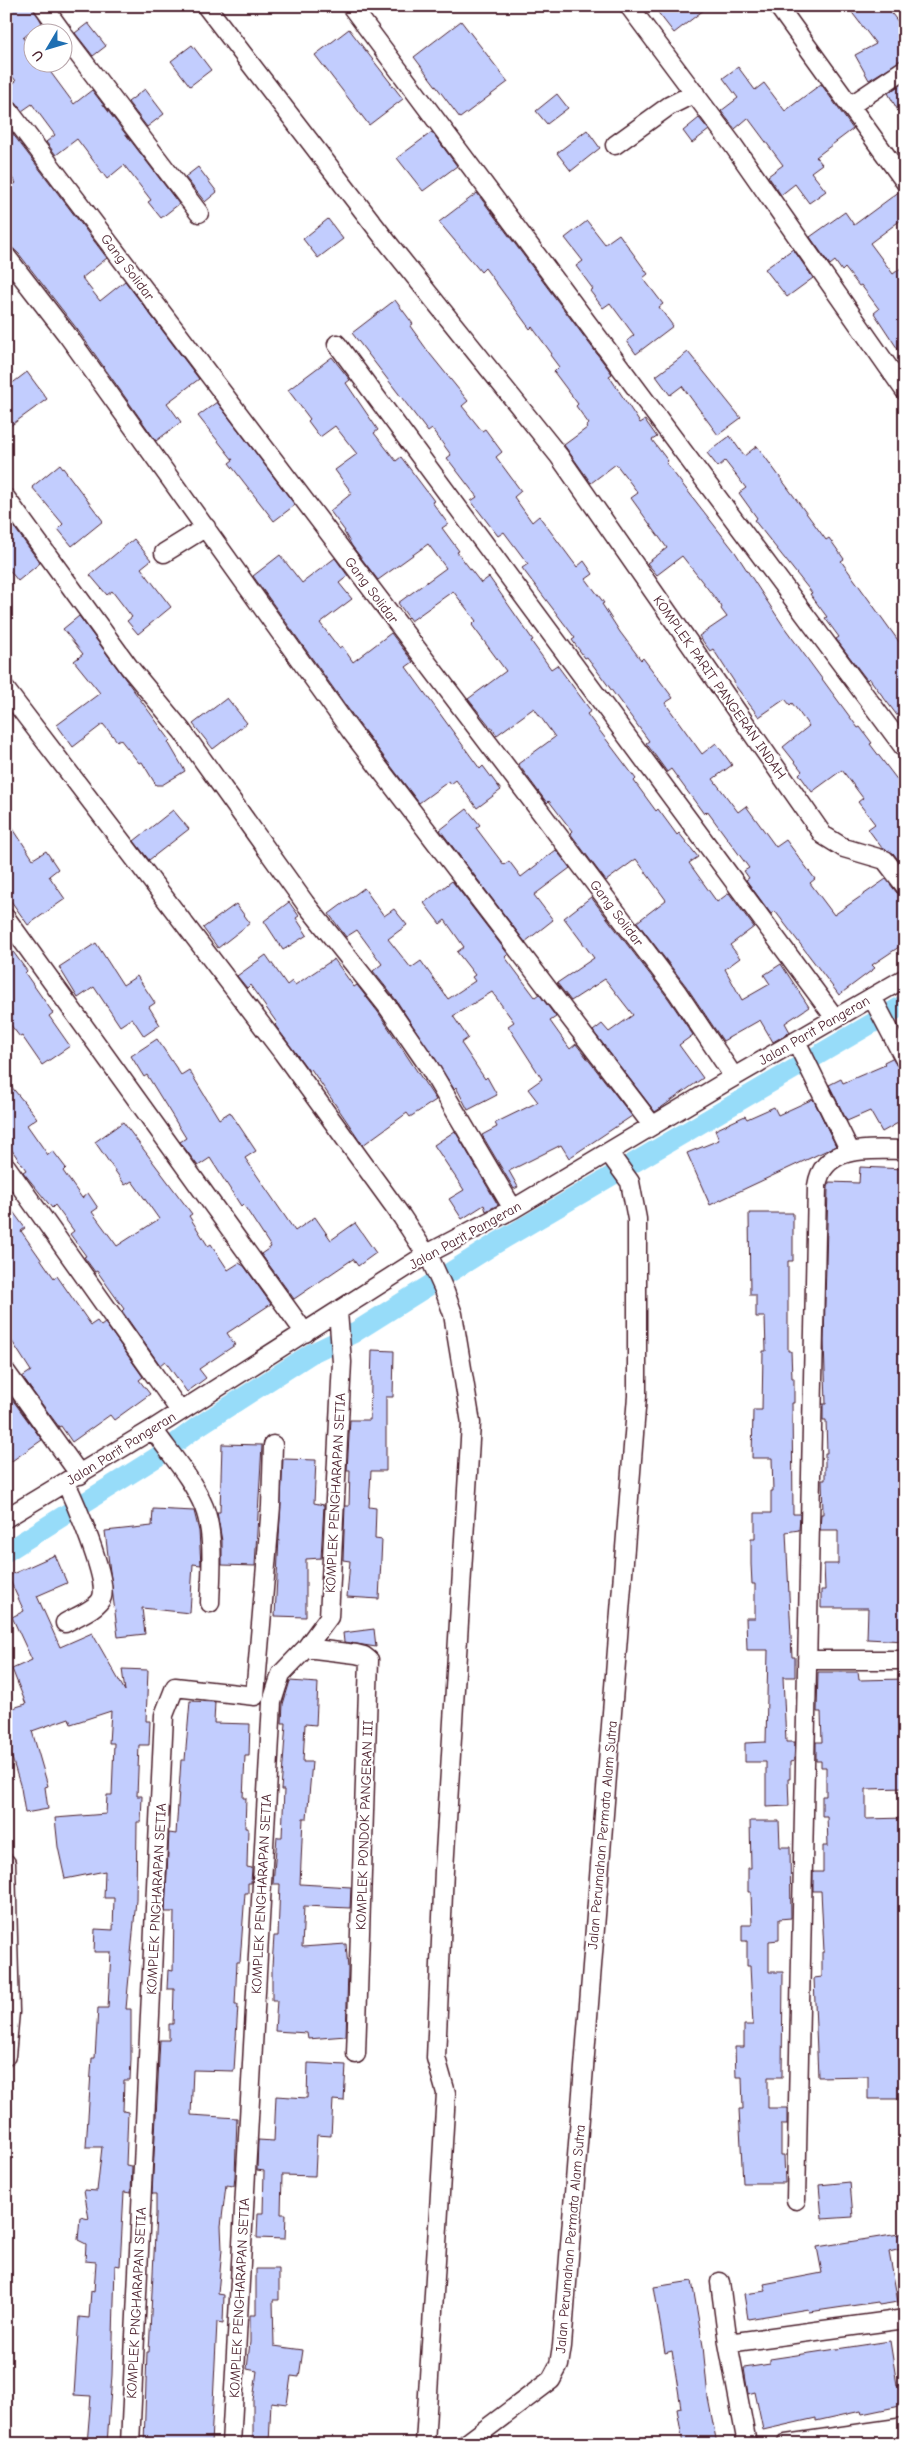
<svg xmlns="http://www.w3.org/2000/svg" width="911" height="2450" font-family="'Comic Neue',sans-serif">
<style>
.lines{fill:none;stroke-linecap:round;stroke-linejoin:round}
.canal{stroke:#97dcf9;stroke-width:20}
.building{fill:#c2cdfe;stroke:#4a1f2b}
.street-casing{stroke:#4a1f2b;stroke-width:21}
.street{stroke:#fff;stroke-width:18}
.labels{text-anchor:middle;stroke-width:4;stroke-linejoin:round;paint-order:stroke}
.street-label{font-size:14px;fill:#4a1f2b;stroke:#fff}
</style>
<rect width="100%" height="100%" fill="#fff"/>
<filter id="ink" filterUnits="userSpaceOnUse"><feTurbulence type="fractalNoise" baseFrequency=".02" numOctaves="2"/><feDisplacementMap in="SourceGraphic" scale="10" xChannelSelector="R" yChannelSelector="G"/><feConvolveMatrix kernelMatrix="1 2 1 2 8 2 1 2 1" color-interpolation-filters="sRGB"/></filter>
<g filter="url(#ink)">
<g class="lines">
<path class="canal" d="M 6,1552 L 157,1457 L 197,1427 L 312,1353 L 352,1334 L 495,1244 L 905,1004"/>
</g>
<path class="building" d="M 6,6 L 33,6 L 42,23 L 23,38 L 32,51 L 32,62 L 43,62 L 74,104 L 92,90 L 179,204 L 161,218 L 148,202 L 151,200 L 124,165 L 107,179 L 77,139 L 56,155 L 46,142 L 55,135 L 32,104 L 22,111 L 14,100 L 6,97 L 6,89 L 16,81 L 6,68 Z
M 653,6 L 709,6 L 674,33 Z
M 847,6 L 886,6 L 905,31 L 905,58 L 869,80 L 855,55 L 876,44 Z
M 461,21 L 508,82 L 460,118 L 414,57 Z
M 88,23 L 106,46 L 93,56 L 75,33 Z
M 349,29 L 403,99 L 369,125 L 315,55 Z
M 192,45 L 211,70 L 190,86 L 171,61 Z
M 738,67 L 755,90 L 764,83 L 785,111 L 821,84 L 853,129 L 816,157 L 822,164 L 811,172 L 826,191 L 809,203 L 795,184 L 781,195 L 768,176 L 783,165 L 748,118 L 735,129 L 721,111 L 738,98 L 723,78 Z
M 905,82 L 905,123 L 888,93 Z
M 145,89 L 164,114 L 147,127 L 128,102 Z
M 557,94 L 568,108 L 547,124 L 536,111 Z
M 699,118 L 709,130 L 692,143 L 683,131 Z
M 6,125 L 107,258 L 82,278 L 100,301 L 125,281 L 199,379 L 167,403 L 181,422 L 156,441 L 77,329 L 19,254 L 6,242 L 6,191 L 16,183 L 6,170 Z
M 587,130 L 600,148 L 571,171 L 557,153 Z
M 432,132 L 457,166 L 423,191 L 397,158 Z
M 198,167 L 217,192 L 205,202 L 185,177 Z
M 900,191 L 905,192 L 905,217 L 870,243 L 893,274 L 905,265 L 905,360 L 874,313 L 879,309 L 861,285 L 859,286 L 845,268 L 842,271 L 835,261 L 830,265 L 810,237 L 845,212 L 854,225 Z
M 477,193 L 612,374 L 609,376 L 640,423 L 645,420 L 657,437 L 652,440 L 668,461 L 666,463 L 735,552 L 784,627 L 858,728 L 860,727 L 872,743 L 870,744 L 905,790 L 905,868 L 893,853 L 882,848 L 868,829 L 875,824 L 858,802 L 863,798 L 842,770 L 812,792 L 799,774 L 802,771 L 783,747 L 809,726 L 792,703 L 790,705 L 785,699 L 759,717 L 734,684 L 735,683 L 713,649 L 710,651 L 699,636 L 727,617 L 721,609 L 722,607 L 682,556 L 657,575 L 647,563 L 667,548 L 631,498 L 638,493 L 616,464 L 591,483 L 564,445 L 587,428 L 586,426 L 589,424 L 576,406 L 578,404 L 554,372 L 559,367 L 550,355 L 552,354 L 532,327 L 530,329 L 485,268 L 481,272 L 439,222 Z
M 328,219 L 343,239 L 318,258 L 303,239 Z
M 587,221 L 605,244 L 619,234 L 648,274 L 643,278 L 663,304 L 659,307 L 673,326 L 636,354 L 627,341 L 634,335 L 610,303 L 603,308 L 590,291 L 593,289 L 576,266 L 583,261 L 565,238 Z
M 793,249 L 813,278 L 787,297 L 765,269 Z
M 395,300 L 413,324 L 410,326 L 430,354 L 468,401 L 462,406 L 482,431 L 485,429 L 502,452 L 496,457 L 521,491 L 514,497 L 532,522 L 539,516 L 577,567 L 584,561 L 593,574 L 586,579 L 604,603 L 602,604 L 620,632 L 641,660 L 643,658 L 673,698 L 665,703 L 702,754 L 716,743 L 732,765 L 713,779 L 738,812 L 746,806 L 776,847 L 786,840 L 815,879 L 810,883 L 834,915 L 886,879 L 897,893 L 905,896 L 905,943 L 872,965 L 875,968 L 839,995 L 775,911 L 771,914 L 746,880 L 749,878 L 744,871 L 749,868 L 707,811 L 704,814 L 671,769 L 667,772 L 646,743 L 649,741 L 587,657 L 585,658 L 572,640 L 575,638 L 522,568 L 528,564 L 504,532 L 498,536 L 471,501 L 477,497 L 447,458 L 451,455 L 432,429 L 428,432 L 352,333 Z
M 688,352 L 741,418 L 718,435 L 682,386 L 670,395 L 656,376 Z
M 332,357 L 350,380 L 346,383 L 378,430 L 374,433 L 396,461 L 401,457 L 434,501 L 432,502 L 448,524 L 442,528 L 459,551 L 457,552 L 481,583 L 489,577 L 533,640 L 531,641 L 551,669 L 557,665 L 591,711 L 587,714 L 636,779 L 634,781 L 656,811 L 658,809 L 677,835 L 679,833 L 698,857 L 689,863 L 717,902 L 729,893 L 754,927 L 730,945 L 740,958 L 725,969 L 742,1000 L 770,984 L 764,975 L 781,964 L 809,1007 L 785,1023 L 790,1032 L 773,1042 L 760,1020 L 723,1041 L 686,986 L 637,922 L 666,900 L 636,859 L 606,881 L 570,833 L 572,831 L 549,801 L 547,803 L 518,764 L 555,737 L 534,708 L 497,735 L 468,699 L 506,671 L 472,625 L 476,621 L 453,591 L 411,621 L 398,603 L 446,568 L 428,544 L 378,580 L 352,546 L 344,532 L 345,531 L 330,511 L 352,493 L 335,470 L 357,454 L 335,426 L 320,437 L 308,421 L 310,419 L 288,390 Z
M 27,372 L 47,399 L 6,429 L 6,388 Z
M 217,402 L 295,505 L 274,521 L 229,463 L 233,460 L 198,416 Z
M 730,436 L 744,456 L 757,446 L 826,540 L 829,538 L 844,559 L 841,561 L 905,650 L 905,726 L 869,678 L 867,680 L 836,639 L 839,637 L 825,618 L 827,617 L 810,594 L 812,593 L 754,520 L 757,518 L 739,493 L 746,488 L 725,461 L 718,467 L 707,453 Z
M 60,464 L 103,521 L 72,546 L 58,529 L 63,524 L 32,487 Z
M 6,516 L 40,563 L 18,581 L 6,566 Z
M 134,539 L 151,560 L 141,568 L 171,607 L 138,634 L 127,621 L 132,617 L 112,591 L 107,595 L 90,575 Z
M 280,555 L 302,583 L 335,558 L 348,576 L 339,583 L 352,599 L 320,623 L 339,648 L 342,646 L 353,662 L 391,633 L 413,662 L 406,667 L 480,769 L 483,766 L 501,790 L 477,808 L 456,780 L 451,784 L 449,781 L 419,803 L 359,724 L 253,576 Z
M 79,616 L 170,740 L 168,742 L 185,771 L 162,785 L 156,785 L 142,762 L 139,763 L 120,739 L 117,741 L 103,724 L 73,747 L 57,725 L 100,693 L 74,661 L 83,654 L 63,629 Z
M 227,698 L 247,723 L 213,749 L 193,724 Z
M 467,809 L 480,825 L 476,828 L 504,865 L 509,861 L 521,877 L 556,850 L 570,868 L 534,895 L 553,920 L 525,942 L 440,830 Z
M 173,810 L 189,829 L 149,860 L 134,841 Z
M 6,818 L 33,859 L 46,851 L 58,869 L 49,876 L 65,899 L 28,925 L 6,894 Z
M 452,881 L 508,954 L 505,957 L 535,997 L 539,994 L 556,1017 L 550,1021 L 570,1049 L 576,1044 L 632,1116 L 569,1158 L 561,1145 L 509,1171 L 518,1187 L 514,1189 L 482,1135 L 497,1127 L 495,1123 L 538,1102 L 528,1089 L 542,1079 L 508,1026 L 514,1022 L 492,992 L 453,1016 L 468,1038 L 461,1043 L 485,1079 L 487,1077 L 497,1095 L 468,1110 L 456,1087 L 454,1089 L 396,1000 L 373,971 L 382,964 L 357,930 L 346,937 L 329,914 L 364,888 L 384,916 L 394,909 L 407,925 L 388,939 L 411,968 L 421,961 L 448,999 L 475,981 L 472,977 L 475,975 L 457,952 L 464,947 L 445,920 L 440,924 L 424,903 Z
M 591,897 L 668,998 L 693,1035 L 679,1045 L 703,1078 L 655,1112 L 593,1031 L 602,1024 L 609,1032 L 633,1015 L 605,979 L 571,1001 L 557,983 L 594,958 L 564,918 Z
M 289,902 L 299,916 L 296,918 L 307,935 L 283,950 L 264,921 Z
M 236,904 L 250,923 L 218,948 L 203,928 Z
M 6,942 L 27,971 L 25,973 L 53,1013 L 49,1016 L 70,1046 L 42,1065 L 22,1036 L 20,1037 L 6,1019 Z
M 96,943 L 123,985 L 137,976 L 155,1003 L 149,1007 L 160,1025 L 144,1036 L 132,1018 L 120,1026 L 94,987 L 78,998 L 59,967 Z
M 266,955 L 287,985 L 292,981 L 295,985 L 334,959 L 354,987 L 357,985 L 378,1012 L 436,1100 L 410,1117 L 407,1113 L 363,1145 L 311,1069 L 309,1071 L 275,1025 L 277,1023 L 250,985 L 247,988 L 237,976 Z
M 157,1039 L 181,1075 L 189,1070 L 219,1119 L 230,1112 L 256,1151 L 245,1158 L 295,1231 L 315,1217 L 331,1240 L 355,1223 L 376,1253 L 358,1266 L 353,1259 L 294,1299 L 261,1254 L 271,1247 L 243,1204 L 241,1206 L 210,1158 L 198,1166 L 180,1142 L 186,1138 L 147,1075 L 144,1077 L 131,1056 Z
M 892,1058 L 899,1069 L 905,1071 L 905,1119 L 882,1132 L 870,1111 L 847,1121 L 829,1085 L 841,1079 L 843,1083 L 885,1065 L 884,1062 Z
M 6,1080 L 37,1118 L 27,1125 L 48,1155 L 53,1151 L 66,1168 L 63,1171 L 82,1198 L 88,1193 L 98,1208 L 92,1212 L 117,1246 L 159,1219 L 132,1181 L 125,1185 L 95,1142 L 123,1122 L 192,1214 L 189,1216 L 208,1246 L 211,1244 L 228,1270 L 239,1263 L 244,1266 L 271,1304 L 227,1333 L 235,1345 L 199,1369 L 206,1378 L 187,1392 L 165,1361 L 160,1365 L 122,1311 L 124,1309 L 97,1271 L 95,1272 L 84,1257 L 86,1256 L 70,1234 L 74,1231 L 55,1205 L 52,1208 L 23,1172 L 26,1170 L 6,1142 Z
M 813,1099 L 836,1146 L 710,1205 L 687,1153 L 719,1140 L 715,1130 L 745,1116 L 747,1119 L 774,1107 L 778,1115 Z
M 455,1131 L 498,1205 L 486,1211 L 484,1205 L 462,1219 L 449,1199 L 464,1190 L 434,1145 Z
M 860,1167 L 905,1169 L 905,1428 L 903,1428 L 902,1459 L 905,1459 L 905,1641 L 867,1639 L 868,1608 L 821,1608 L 821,1590 L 825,1590 L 824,1564 L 838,1564 L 838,1530 L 820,1530 L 821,1514 L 823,1514 L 822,1480 L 825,1480 L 825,1453 L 827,1453 L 826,1420 L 823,1420 L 823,1404 L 826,1404 L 824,1341 L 828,1188 L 829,1182 L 859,1183 Z
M 6,1202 L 25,1228 L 21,1231 L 54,1278 L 57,1276 L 91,1325 L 97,1321 L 101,1326 L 105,1323 L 143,1377 L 139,1380 L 150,1394 L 114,1420 L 110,1415 L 72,1442 L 61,1426 L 59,1427 L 22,1377 L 31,1371 L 6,1332 Z
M 749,1213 L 793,1213 L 793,1261 L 788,1261 L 788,1351 L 791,1351 L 792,1378 L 794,1378 L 794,1403 L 792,1403 L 793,1514 L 800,1514 L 799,1530 L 786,1532 L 792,1657 L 795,1657 L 795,1677 L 783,1677 L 786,1742 L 795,1742 L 794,1761 L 790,1762 L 790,1779 L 788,1779 L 789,1806 L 766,1807 L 766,1762 L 745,1762 L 745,1743 L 766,1742 L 768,1650 L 747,1650 L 746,1618 L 755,1618 L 755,1584 L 752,1584 L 751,1564 L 751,1539 L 755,1539 L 755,1513 L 771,1513 L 771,1491 L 773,1491 L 772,1458 L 752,1458 L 753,1410 L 762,1410 L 763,1351 L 766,1351 L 765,1317 L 756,1317 L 756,1295 L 750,1295 Z
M 372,1350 L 394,1351 L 393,1397 L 386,1397 L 386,1471 L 371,1471 L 369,1507 L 376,1508 L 375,1539 L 382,1540 L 379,1599 L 347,1597 L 350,1561 L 343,1560 L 345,1506 L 349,1506 L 350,1470 L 347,1470 L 350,1420 L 370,1420 Z
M 6,1391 L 42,1440 L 6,1465 Z
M 222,1444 L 262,1445 L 255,1566 L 222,1565 L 222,1541 L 217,1512 L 220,1512 Z
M 283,1459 L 316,1460 L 314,1503 L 324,1505 L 321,1558 L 306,1559 L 306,1617 L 275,1616 Z
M 153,1509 L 194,1511 L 199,1531 L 201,1565 L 193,1564 L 190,1613 L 142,1608 L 145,1634 L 118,1637 L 105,1531 L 152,1526 Z
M 55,1555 L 67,1583 L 37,1596 L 60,1647 L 92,1633 L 125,1691 L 122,1669 L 148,1670 L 146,1721 L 150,1721 L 149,1745 L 139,1745 L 137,1796 L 142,1796 L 141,1822 L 137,1822 L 136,1900 L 126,2009 L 131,2009 L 131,2059 L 130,2080 L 124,2080 L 123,2111 L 128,2112 L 126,2165 L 132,2166 L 131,2193 L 124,2192 L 120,2266 L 115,2265 L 112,2375 L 107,2444 L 87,2444 L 91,2396 L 74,2395 L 79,2317 L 89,2318 L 91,2291 L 94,2292 L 96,2262 L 85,2261 L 86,2244 L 78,2240 L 80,2217 L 89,2219 L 84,2190 L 97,2191 L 102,2147 L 86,2147 L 92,2058 L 95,2058 L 98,2008 L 108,2008 L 111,1952 L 94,1952 L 95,1929 L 113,1930 L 114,1898 L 104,1898 L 105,1871 L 65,1879 L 58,1847 L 55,1818 L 106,1814 L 107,1795 L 112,1795 L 114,1743 L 109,1743 L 111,1711 L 71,1724 L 69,1718 L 32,1731 L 48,1786 L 45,1787 L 48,1809 L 25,1813 L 21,1788 L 6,1738 L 6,1710 L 26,1704 L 12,1669 L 32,1660 L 12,1617 L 24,1611 L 8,1576 Z
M 374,1629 L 376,1647 L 344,1642 L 343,1633 Z
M 818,1672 L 858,1672 L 859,1680 L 905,1679 L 905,1788 L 866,1789 L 866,1819 L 905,1818 L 905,1990 L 899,1990 L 900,2025 L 903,2025 L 903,2051 L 905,2051 L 905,2099 L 868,2099 L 868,2076 L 818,2077 L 814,1978 L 822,1977 L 822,1952 L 824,1952 L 821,1891 L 813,1891 L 813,1872 L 823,1872 L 823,1846 L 828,1846 L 827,1816 L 822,1816 L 822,1796 L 826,1796 L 826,1767 L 821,1767 L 821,1761 L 816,1761 L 816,1742 L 822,1742 L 821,1712 L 817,1712 Z
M 290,1681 L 318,1683 L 316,1725 L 305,1724 L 303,1762 L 312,1762 L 307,1818 L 303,1818 L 300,1884 L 351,1887 L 350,1908 L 304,1906 L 302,1947 L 346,1944 L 348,1969 L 346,2036 L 308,2039 L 307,2033 L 275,2031 L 277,2000 L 272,2000 L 272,1966 L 274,1936 L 278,1936 L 280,1884 L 273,1884 L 277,1837 L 282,1837 L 284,1790 L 281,1790 L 286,1723 L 282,1723 L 283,1704 Z
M 190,1701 L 215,1702 L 214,1723 L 250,1724 L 249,1756 L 245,1756 L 243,1798 L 246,1798 L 245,1828 L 248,1828 L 247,1867 L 252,1868 L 251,1883 L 248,1883 L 248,1893 L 245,1893 L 240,1962 L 237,1962 L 235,2005 L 238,2005 L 234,2071 L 193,2070 L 191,2115 L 237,2118 L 235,2176 L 234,2186 L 226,2185 L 221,2226 L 222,2249 L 218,2294 L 224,2295 L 223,2323 L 217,2322 L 211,2444 L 144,2444 L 147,2352 L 149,2352 L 156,2214 L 156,2194 L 152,2194 L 160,2040 L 169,2040 L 169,2024 L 173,2024 L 174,1989 L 167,1989 L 168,1970 L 173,1971 L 174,1912 L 165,1912 L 169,1833 L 176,1834 L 181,1760 L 185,1760 Z
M 750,1821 L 779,1821 L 780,1847 L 790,1847 L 791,1918 L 779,1919 L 779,1940 L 769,1941 L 769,1972 L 783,1972 L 782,2077 L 768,2077 L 768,2108 L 787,2108 L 787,2125 L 781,2125 L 781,2155 L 784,2155 L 785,2183 L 743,2183 L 739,2109 L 743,2109 L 742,2077 L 736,2077 L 735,2047 L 744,2047 L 744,2025 L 753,2025 L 750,1966 L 747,1966 L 747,1941 L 742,1941 L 742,1925 L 752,1925 L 751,1892 L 748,1892 L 748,1868 L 751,1868 Z
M 308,2063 L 346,2065 L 344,2101 L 333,2100 L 331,2136 L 317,2135 L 315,2176 L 282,2175 L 281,2214 L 286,2214 L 285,2239 L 257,2238 L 258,2213 L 263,2213 L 264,2171 L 257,2170 L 258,2140 L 274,2141 L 276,2096 L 307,2098 Z
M 850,2182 L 853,2217 L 822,2219 L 819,2185 Z
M 905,2233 L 905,2248 L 889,2252 L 898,2302 L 879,2305 L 878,2302 L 809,2312 L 808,2309 L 748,2319 L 744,2294 L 766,2291 L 764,2284 L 822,2273 L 817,2247 Z
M 256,2269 L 279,2269 L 279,2300 L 273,2300 L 274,2346 L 303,2350 L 299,2377 L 291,2376 L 287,2404 L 271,2402 L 269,2444 L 253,2444 L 253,2400 L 257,2371 L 247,2369 L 250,2342 L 250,2315 L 256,2315 Z
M 692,2281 L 703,2346 L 708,2398 L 717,2444 L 683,2444 L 677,2409 L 681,2408 L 672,2351 L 665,2353 L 654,2287 Z
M 890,2341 L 897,2385 L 905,2383 L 905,2405 L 862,2414 L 861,2411 L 816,2421 L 816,2418 L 763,2430 L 755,2392 L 748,2394 L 744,2368 L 770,2364 L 770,2359 Z"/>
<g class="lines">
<g class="street-casing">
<path id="street" d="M 43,6 L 62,32
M 206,6 L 384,238 L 559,456 L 823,835 L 844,848 L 885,860 L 905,886
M 351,6 L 905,749
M 629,6 L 733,145 L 905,391
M 778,6 L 905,182
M 62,33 L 199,213
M 850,106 L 905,69
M 6,107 L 677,992 L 734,1077
M 615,145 L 669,106 L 695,93
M 6,256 L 68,336 L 350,730 L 652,1125
M 337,344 L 835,1018
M 6,498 L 129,667 L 182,731 L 305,903 L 387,1006 L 429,1067 L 513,1209
M 164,553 L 206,527
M 6,690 L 283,1053 L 402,1217 L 432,1263 L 445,1292 L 453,1314 L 471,1423 L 444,1870 L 436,2058 L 446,2093 L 425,2444
M 6,918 L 305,1333
M 872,997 L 905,1060
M 796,1041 L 850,1151
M 6,1166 L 180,1411
M 6,1372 L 80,1475
M 153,1429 C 170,1454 192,1478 204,1507 C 215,1535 211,1574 210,1603
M 6,1518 L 153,1429 L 427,1254 L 513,1209 L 727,1081 L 905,978
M 65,1623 C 75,1617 99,1608 102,1597 C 108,1578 75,1502 66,1483
M 306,1648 L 356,1654 L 364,1656 L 369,1660 L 356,2054
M 807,1660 L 905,1660
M 6,1863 L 10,2012 L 6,2056
M 796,2200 L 817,1186 C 823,1143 873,1150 905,1150
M 720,2282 L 728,2343 L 747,2444
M 728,2343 L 905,2319
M 130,2444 L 164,1715 L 175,1687 L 255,1696 L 271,1506 L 273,1445
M 231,2444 L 272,1702 L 281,1674 L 306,1648 L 329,1617 L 342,1362 L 338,1312
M 466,2444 L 551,2380 L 559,2365 L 562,2346 L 637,1396 L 637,1219 L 630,1182 L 609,1153
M 786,2444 L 905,2427"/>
</g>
<use href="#street" class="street"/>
</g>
</g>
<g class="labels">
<g class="street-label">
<text transform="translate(128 267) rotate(53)" y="5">Gang Solidar</text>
<text transform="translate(372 590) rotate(53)" y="5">Gang Solidar</text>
<text transform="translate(720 687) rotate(55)" y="5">KOMPLEK PARIT PANGERAN INDAH</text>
<text transform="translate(617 913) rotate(53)" y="5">Gang Solidar</text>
<text transform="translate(814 1030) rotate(-30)" y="5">Jalan Parit Pangeran</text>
<text transform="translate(465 1235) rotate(-29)" y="5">Jalan Parit Pangeran</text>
<text transform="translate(121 1448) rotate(-32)" y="5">Jalan Parit Pangeran</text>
<text transform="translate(335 1493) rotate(-87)" y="5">KOMPLEK PENGHARAPAN SETIA</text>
<text transform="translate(364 1825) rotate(-88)" y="5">KOMPLEK PONDOK PANGERAN III</text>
<text transform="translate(602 1835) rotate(-85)" y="5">Jalan Perumahan Permata Alam Sutra</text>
<text transform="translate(261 1894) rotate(-87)" y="5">KOMPLEK PENGHARAPAN SETIA</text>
<text transform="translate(156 1899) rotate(-87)" y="5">KOMPLEK PNGHARAPAN SETIA</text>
<text transform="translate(570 2239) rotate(-85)" y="5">Jalan Perumahan Permata Alam Sutra</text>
<text transform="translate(239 2298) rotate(-87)" y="5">KOMPLEK PENGHARAPAN SETIA</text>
<text transform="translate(136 2303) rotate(-87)" y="5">KOMPLEK PNGHARAPAN SETIA</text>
</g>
</g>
<rect width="911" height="2450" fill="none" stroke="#fff" stroke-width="25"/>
<rect x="12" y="12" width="886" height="2425" fill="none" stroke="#4a1f2b" stroke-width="2" filter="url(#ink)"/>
<g transform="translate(48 48) rotate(232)"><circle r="24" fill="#ffffff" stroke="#b7a5aa"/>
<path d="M0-4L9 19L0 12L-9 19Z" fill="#1f6fb2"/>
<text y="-8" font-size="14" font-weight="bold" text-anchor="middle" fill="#4a1f2b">U</text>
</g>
</svg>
